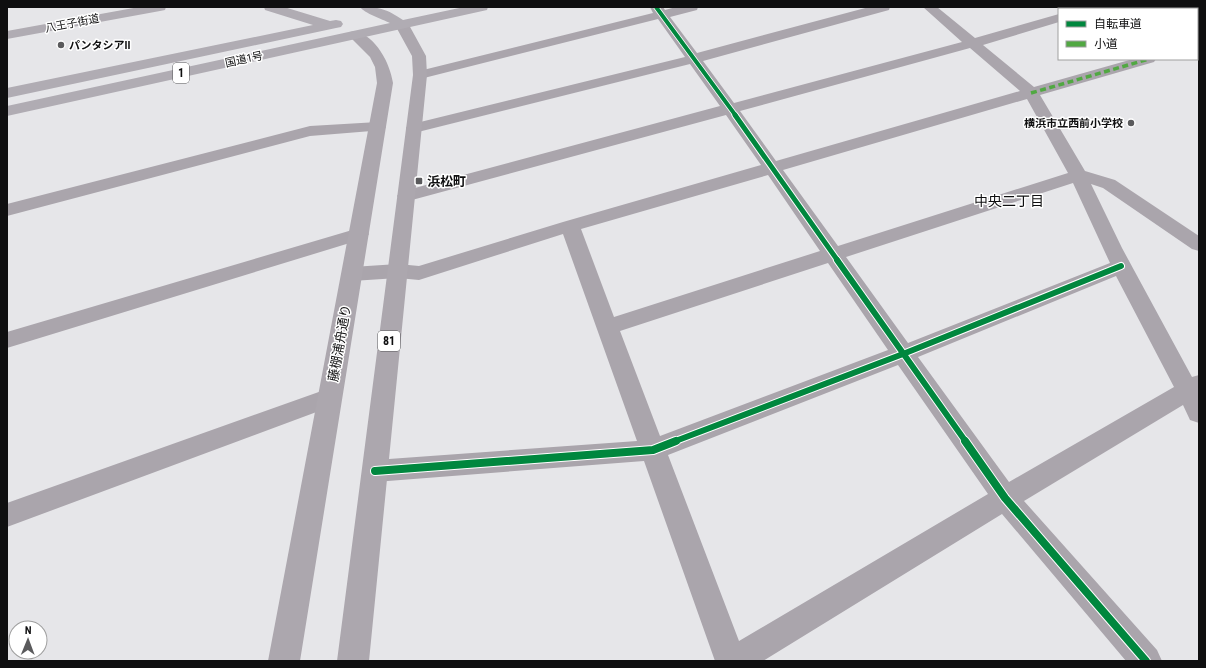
<svg xmlns="http://www.w3.org/2000/svg" width="1206" height="668" font-family="'Roboto Condensed','Noto Sans JP',sans-serif">
<style>
.lines{fill:none;stroke-linecap:round;stroke-linejoin:round}
.street{fill:#aaa5ac;fill-rule:evenodd}
.primary{fill:#aca7ae;fill-rule:evenodd}
.highway{fill:#b0acb3;fill-rule:evenodd}
.quiet{stroke:#51a842;stroke-width:3.5;stroke-dasharray:6 3.5;stroke-linecap:butt}
.cycleway-far3-casing{stroke:#fff;stroke-width:5.5}
.cycleway-far2-casing{stroke:#fff;stroke-width:7}
.cycleway-far1-casing{stroke:#fff;stroke-width:8}
.cycleway-casing{stroke:#fff;stroke-width:10}
.cycleway-far3{stroke:#00873e;stroke-width:4}
.cycleway-far2{stroke:#00873e;stroke-width:5}
.cycleway-far1{stroke:#00873e;stroke-width:6}
.cycleway{stroke:#00873e;stroke-width:8}
.poi-dot{fill:#5a5a5c;stroke:#fff;stroke-width:1.5}
.labels{text-anchor:middle;stroke-width:3;stroke-linejoin:round;paint-order:stroke}
.far-street-label{font-size:11px;fill:#0f0f10;stroke:#fff}
.far-poi-label{font-size:11px;font-weight:bold;fill:#0f0f10;stroke:#fff;text-anchor:start}
.shield{fill:#fff;stroke:#575758;stroke-width:1}
.shield-label{font-size:12px;font-weight:bold;fill:#0f0f10}
.poi-label{font-size:13px;font-weight:bold;fill:#0f0f10;stroke:#fff;text-anchor:start}
.street-label{font-size:13px;fill:#0f0f10;stroke:#fff}
.neighbourhood-label{font-size:14px;fill:#0f0f10;stroke:#fff}
</style>
<rect width="100%" height="100%" fill="#e6e6e9"/>
<g class="lines">
<path class="street" d="M 650,7 L 663,7 L 665,10 L 676,7 L 698,7 L 697,10 L 670,17 L 697,53 L 869,7 L 890,7 L 889,10 L 703,61 L 734,103 L 962,42 L 923,7 L 937,7 L 975,38 L 1059,14 L 1059,22 L 983,45 L 1034,87 L 1133,59 L 1156,59 L 1154,62 L 1040,95 L 1085,171 L 1115,180 L 1199,236 L 1199,251 L 1192,249 L 1103,188 L 1091,184 L 1122,248 L 1192,377 L 1199,375 L 1199,423 L 1190,420 L 1183,405 L 1024,501 L 1157,650 L 1162,661 L 1126,661 L 1002,514 L 763,661 L 715,661 L 644,461 L 375,482 L 366,479 L 362,471 L 366,463 L 375,460 L 637,441 L 563,234 L 419,280 L 398,278 L 352,281 L 345,279 L 342,274 L 345,269 L 352,267 L 398,264 L 419,266 L 563,222 L 761,165 L 726,115 L 412,200 L 406,202 L 400,200 L 397,196 L 400,192 L 720,106 L 690,64 L 414,133 L 408,131 L 406,128 L 408,125 L 685,57 L 658,19 L 420,79 L 415,78 L 413,75 L 415,72 L 653,13 ZM 970,48 L 1020,91 L 776,161 L 740,111 ZM 1027,99 L 1068,173 L 838,246 L 783,170 ZM 768,175 L 820,251 L 614,317 L 581,229 ZM 1073,183 L 1110,263 L 908,343 L 846,257 ZM 828,263 L 888,350 L 660,436 L 620,331 ZM 1116,276 L 1174,387 L 1009,482 L 918,357 ZM 898,365 L 988,494 L 739,641 L 668,455 Z
M 1084,7 L 1102,7 L 1101,9 L 1082,9 Z
M 1197,41 L 1199,41 L 1199,49 L 1197,49 Z
M 378,122 L 384,124 L 386,127 L 384,130 L 310,136 L 7,216 L 7,204 L 310,126 Z
M 359,228 L 366,230 L 369,234 L 366,238 L 7,348 L 7,332 Z
M 330,388 L 338,390 L 342,397 L 338,404 L 7,527 L 7,503 Z"/>
<path class="primary" d="M 402,21 L 407,22 L 409,25 L 426,56 L 427,75 L 369,661 L 337,661 L 413,75 L 412,56 L 395,25 L 397,22 Z
M 355,31 C 376,36 390,63 393,83 L 300,661 L 268,661 L 377,83 L 375,67 L 370,57 L 348,35 L 350,32 Z"/>
<path class="highway" d="M 139,7 L 166,7 L 165,10 L 160,11 L 7,39 L 7,31 Z
M 264,7 L 284,7 L 330,21 L 336,20 L 341,21 L 343,24 L 341,27 L 336,28 L 7,98 L 7,88 L 313,25 L 265,10 Z
M 360,7 C 381,7 386,9 403,20 L 464,7 L 488,7 L 487,10 L 7,116 L 7,106 L 390,23 C 382,19 364,13 360,7 Z"/>
<path class="quiet" d="M 1197,45 L 1199,45
M 1031,93 L 1149,59"/>
<g class="cycleway-far3-casing">
<path id="cycleway-far3" d="M 656,7 L 736,116"/>
</g>
<g class="cycleway-far2-casing">
<path id="cycleway-far2" d="M 735,115 L 838,261"/>
</g>
<g class="cycleway-far1-casing">
<path id="cycleway-far1" d="M 837,260 L 966,442
M 673,442 L 903,354 L 1121,266"/>
</g>
<g class="cycleway-casing">
<path id="cycleway" d="M 965,441 L 1005,498 L 1146,661
M 375,471 L 653,450 L 676,441"/>
</g>
<use href="#cycleway-far3" class="cycleway-far3"/>
<use href="#cycleway-far2" class="cycleway-far2"/>
<use href="#cycleway-far1" class="cycleway-far1"/>
<use href="#cycleway" class="cycleway"/>
</g>
<g class="poi-dot">
<circle cx="61" cy="45" r="4"/>
<circle cx="1131" cy="123" r="4"/>
<rect x="415" y="177" width="8" height="8" rx="2"/>
</g>
<g class="labels">
<g class="far-street-label">
<text transform="translate(72 23) rotate(-11)" y="4">八王子街道</text>
<text transform="translate(244 59) rotate(-12)" y="4">国道1号</text>
</g>
<g class="far-poi-label">
<text x="69" y="49">パンタシアII</text>
<text x="1123" y="127" text-anchor="end">横浜市立西前小学校</text>
</g>
<g class="shield">
<rect x="173" y="63" width="16" height="20" rx="3"/>
<rect x="378" y="331" width="22" height="20" rx="3"/>
</g>
<g class="shield-label">
<text x="181" y="77">1</text>
<text x="389" y="345">81</text>
</g>
<g class="poi-label">
<text x="427" y="186">浜松町</text>
</g>
<g class="street-label">
<text transform="translate(339 343) rotate(-80)" y="5">藤棚浦舟通り</text>
</g>
<g class="neighbourhood-label">
<text x="1009" y="206">中央二丁目</text>
</g>
</g>
<rect width="1206" height="668" fill="none" stroke="#0f0f10" stroke-width="16"/>
<rect x="1058" y="8" width="140" height="52" fill="#ffffff" stroke="#9f9f9f"/>
<rect x="1066" y="21" width="20" height="6" fill="#00873e" stroke="#9f9f9f"/>
<text x="1094" y="28" font-size="12" fill="#0f0f10">自転車道</text>
<rect x="1066" y="41" width="20" height="6" fill="#51a842" stroke="#9f9f9f"/>
<text x="1094" y="48" font-size="12" fill="#0f0f10">小道</text>
<g transform="translate(28 640) rotate(1)"><circle r="19" fill="#ffffff" stroke="#9f9f9f"/>
<path d="M0-3L7 15L0 10L-7 15Z" fill="#5a5a5c"/>
<text y="-6" font-size="11" font-weight="bold" text-anchor="middle" fill="#0f0f10">N</text>
</g>
</svg>
